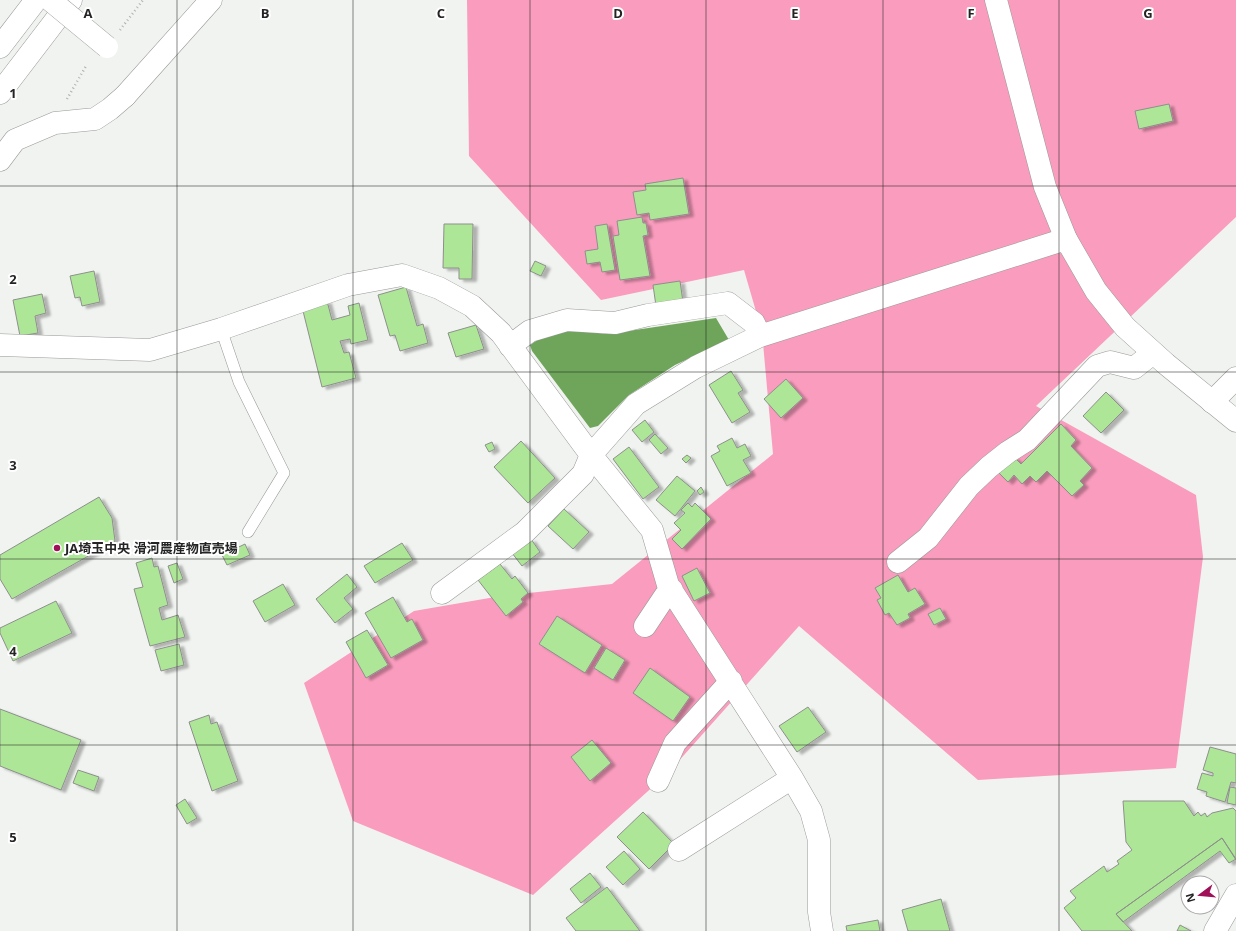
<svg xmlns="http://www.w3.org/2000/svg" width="1236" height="931" font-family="'Open Sans','Noto Sans JP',sans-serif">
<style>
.forest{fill:#fa9cbd}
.water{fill:#6fa55a}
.building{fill:#aee698;stroke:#8d8f8c;filter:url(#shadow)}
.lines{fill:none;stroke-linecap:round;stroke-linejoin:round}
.lane-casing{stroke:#989a97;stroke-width:12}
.street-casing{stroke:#989a97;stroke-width:23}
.secondary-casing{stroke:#989a97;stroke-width:23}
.primary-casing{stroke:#989a97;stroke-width:23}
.path{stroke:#b1b3b0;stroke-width:2.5;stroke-dasharray:1 3;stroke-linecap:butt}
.lane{stroke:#fff;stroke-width:11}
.street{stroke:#fff;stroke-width:22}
.secondary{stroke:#fff;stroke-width:22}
.primary{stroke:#fff;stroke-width:22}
.street-bridge-casing{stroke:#989a97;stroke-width:23;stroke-linecap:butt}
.street-bridge{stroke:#fff;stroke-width:22}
.grid{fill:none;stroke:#232423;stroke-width:1;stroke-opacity:0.55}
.poi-dot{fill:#9f1059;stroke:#fff;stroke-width:1.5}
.labels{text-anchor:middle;stroke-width:4;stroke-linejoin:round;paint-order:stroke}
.poi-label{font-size:13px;font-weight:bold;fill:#232423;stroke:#fff;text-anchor:start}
.grid-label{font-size:13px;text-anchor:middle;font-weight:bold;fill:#232423;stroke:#fff;stroke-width:4;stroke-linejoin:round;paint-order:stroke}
</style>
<defs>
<filter id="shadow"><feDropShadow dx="4.5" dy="2.5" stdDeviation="1" flood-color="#0004"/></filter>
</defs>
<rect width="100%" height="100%" fill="#f1f3f0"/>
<path class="forest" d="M 467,0 L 1236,0 L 1236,217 L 1036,406 L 1196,495 L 1203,557 L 1176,768 L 978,780 L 799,626 L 668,773 L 533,895 L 353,821 L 304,683 L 414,611 L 501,596 L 612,584 L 773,454 L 762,332 L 744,270 L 601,300 L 469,156 Z"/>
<path class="water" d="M 716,318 L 729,340 L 675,365 L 629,395 L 598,426 L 590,428 L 532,351 L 530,345 L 539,339 L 567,330 L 608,334 Z"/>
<path class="building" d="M 1169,104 L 1173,121 L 1139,129 L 1135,111 Z
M 683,178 L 689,214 L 650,220 L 649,213 L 637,215 L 633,192 L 646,190 L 645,184 Z
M 642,217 L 643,223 L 646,223 L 648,235 L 643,236 L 650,276 L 620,280 L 613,236 L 619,235 L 617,221 Z
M 444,224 L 473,224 L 472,279 L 459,279 L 459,268 L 443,268 Z
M 607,224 L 615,270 L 602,272 L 600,262 L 587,264 L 585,251 L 598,249 L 595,226 Z
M 535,261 L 546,266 L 541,276 L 530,271 Z
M 94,271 L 100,302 L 82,306 L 80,297 L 75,298 L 70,276 Z
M 680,281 L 683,302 L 656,306 L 653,285 Z
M 406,287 L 417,326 L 423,324 L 428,343 L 400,351 L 395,335 L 390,336 L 378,295 Z
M 42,294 L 46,313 L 35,316 L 38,333 L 20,336 L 13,300 Z
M 327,301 L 332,320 L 350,315 L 348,306 L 359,303 L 368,340 L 351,344 L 350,339 L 340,341 L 344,353 L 349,352 L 356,378 L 322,387 L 302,307 Z
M 476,325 L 484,349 L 456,357 L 448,333 Z
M 731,371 L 743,390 L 738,393 L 750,412 L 732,423 L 709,385 Z
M 786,379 L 803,398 L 781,418 L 764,399 Z
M 1106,392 L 1124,410 L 1101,433 L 1083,416 Z
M 645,420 L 654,432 L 642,442 L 632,430 Z
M 1061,424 L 1076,440 L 1071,446 L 1092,468 L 1080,481 L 1084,485 L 1072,496 L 1047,471 L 1036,482 L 1030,476 L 1022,484 L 1014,475 L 1008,482 L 998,472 L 1014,457 L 1021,464 Z
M 655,434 L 668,448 L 661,454 L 649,440 Z
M 732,438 L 737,448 L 745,444 L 751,456 L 743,460 L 751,473 L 727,486 L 711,456 L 720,451 L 717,446 Z
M 521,441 L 555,478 L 528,503 L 494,467 Z
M 492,442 L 495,449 L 489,452 L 485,445 Z
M 629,447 L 659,487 L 643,499 L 613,459 Z
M 687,455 L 691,458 L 686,463 L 682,459 Z
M 677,476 L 695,491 L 675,516 L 656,500 Z
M 701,487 L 704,492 L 700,495 L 697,491 Z
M 99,497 L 112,518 L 115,541 L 12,599 L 0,579 L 0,555 Z
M 688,503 L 692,507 L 695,503 L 711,519 L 682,549 L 672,539 L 681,530 L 674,523 L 685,513 L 681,510 Z
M 564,509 L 589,532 L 573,549 L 548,526 Z
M 531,539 L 540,552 L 522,566 L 512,553 Z
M 402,543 L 413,560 L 375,583 L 364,566 Z
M 245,544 L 250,555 L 227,565 L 222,555 Z
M 152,558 L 154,567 L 158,566 L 168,605 L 159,608 L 162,620 L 178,615 L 185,637 L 150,646 L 134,589 L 143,587 L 136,563 Z
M 177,563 L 183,579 L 174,583 L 168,566 Z
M 500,564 L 512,579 L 515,576 L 528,593 L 521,599 L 523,602 L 506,616 L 478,580 Z
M 697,568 L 710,593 L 694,601 L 682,576 Z
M 347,574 L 357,587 L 344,598 L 353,609 L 335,623 L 316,599 Z
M 898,575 L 908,592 L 915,588 L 925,604 L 908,614 L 910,618 L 897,625 L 889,613 L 885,615 L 877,600 L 881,598 L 875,588 Z
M 283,584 L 295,605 L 265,622 L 253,601 Z
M 393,597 L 407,622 L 412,619 L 423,640 L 391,658 L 365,613 Z
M 56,601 L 72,633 L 13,661 L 0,633 L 0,628 Z
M 940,608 L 946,619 L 934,625 L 928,614 Z
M 557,616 L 602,645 L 585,673 L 539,644 Z
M 367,630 L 388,665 L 366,678 L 346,642 Z
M 179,644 L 184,665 L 161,671 L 155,650 Z
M 606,648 L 625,660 L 613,680 L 594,668 Z
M 650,668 L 690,697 L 673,721 L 633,693 Z
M 808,707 L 826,732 L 797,752 L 779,726 Z
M 0,709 L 81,740 L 61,790 L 0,766 Z
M 209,715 L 211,724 L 217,722 L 238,781 L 212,791 L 189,722 Z
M 592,740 L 611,763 L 590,781 L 571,757 Z
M 1210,747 L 1236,754 L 1236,783 L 1231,782 L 1225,802 L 1206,796 L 1207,792 L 1197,789 L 1202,773 L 1213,776 L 1213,773 L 1203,770 Z
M 78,770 L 99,777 L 94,791 L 73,783 Z
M 1230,787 L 1236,788 L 1236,805 L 1227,803 Z
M 185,799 L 197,818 L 187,824 L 176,805 Z
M 1123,801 L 1184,801 L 1194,816 L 1198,812 L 1201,816 L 1205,813 L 1207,817 L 1212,813 L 1233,808 L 1236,811 L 1236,860 L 1222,838 L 1116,914 L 1132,931 L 1082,931 L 1064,908 L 1076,898 L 1070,891 L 1104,866 L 1107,872 L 1119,864 L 1117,861 L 1132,850 L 1126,842 Z
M 643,812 L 674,844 L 649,869 L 617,837 Z
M 1222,838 L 1236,859 L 1229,863 L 1220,851 L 1123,922 L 1116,914 Z
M 624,851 L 640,869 L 623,885 L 606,867 Z
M 590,873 L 601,887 L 581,903 L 570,889 Z
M 607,887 L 640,931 L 576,931 L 566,918 Z
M 941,899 L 950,931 L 908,931 L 902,910 Z
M 878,920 L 880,931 L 847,931 L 846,926 Z
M 1180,925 L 1191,931 L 1177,931 Z"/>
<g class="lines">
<g class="lane-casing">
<path id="lane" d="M 221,329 L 239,382 L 284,473 L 248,532"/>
</g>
<g class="street-casing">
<path id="street" d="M 125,96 L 211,0
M 0,345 L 150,350 L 221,329 L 348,285 L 402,275 L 439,288 L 472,306 L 501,333 L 591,455 L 652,530 L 668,585 L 792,778 L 811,811 L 819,840 L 819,912 L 822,931
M 510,346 L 530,331 L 567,320 L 615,323 L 648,315 L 728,303 L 754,323 L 760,336
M 1212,402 L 1236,378
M 898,562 L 928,538 L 969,486 L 989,467 L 1008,452 L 1027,440 L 1097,366 L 1110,362 L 1134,368 L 1153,353
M 442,593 L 525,532 L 583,474 L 591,455 L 636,404 L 696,367 L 760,336 L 1066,239
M 645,626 L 665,596 L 672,590
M 658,781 L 675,743 L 731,681
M 679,850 L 792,778"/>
</g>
<g class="secondary-casing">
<path id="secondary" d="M 996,0 L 1045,187 L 1066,239 L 1096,291 L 1125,327 L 1166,364 L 1236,421
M 0,160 L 15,140 L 55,123 L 95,119 L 110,109 L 125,96
M 1215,931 L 1236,895"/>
</g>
<g class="primary-casing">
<path id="primary" d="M 0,47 L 36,0
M 0,93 L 71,0"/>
</g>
<path class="path" d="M 120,30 L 143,0
M 67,99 L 86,66"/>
<use href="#lane" class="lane"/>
<use href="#street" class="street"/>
<use href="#secondary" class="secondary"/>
<use href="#primary" class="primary"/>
<g class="street-bridge-casing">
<path id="street-bridge" d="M 50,0 L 107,47"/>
</g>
<use href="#street-bridge" class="street-bridge"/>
</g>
<path class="grid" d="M 177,0 L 177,931M 353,0 L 353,931M 530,0 L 530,931M 706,0 L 706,931M 883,0 L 883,931M 1059,0 L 1059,931M 0,186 L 1236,186M 0,372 L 1236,372M 0,559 L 1236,559M 0,745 L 1236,745"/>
<circle class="poi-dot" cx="57" cy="548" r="4"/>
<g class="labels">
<g class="poi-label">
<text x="65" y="553">JA埼玉中央 滑河農産物直売場</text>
</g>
</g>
<g class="grid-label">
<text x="88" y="18">A</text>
<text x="265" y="18">B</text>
<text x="441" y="18">C</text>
<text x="618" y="18">D</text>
<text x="795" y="18">E</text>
<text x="971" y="18">F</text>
<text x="1148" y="18">G</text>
<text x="13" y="98">1</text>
<text x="13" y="284">2</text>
<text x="13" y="470">3</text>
<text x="13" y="656">4</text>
<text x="13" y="842">5</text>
</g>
<g transform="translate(1200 895) rotate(254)"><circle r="19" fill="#ffffff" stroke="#a7a7a7"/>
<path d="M0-3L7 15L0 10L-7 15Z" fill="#9f1059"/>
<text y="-6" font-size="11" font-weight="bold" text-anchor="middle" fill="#232423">N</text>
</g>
</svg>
